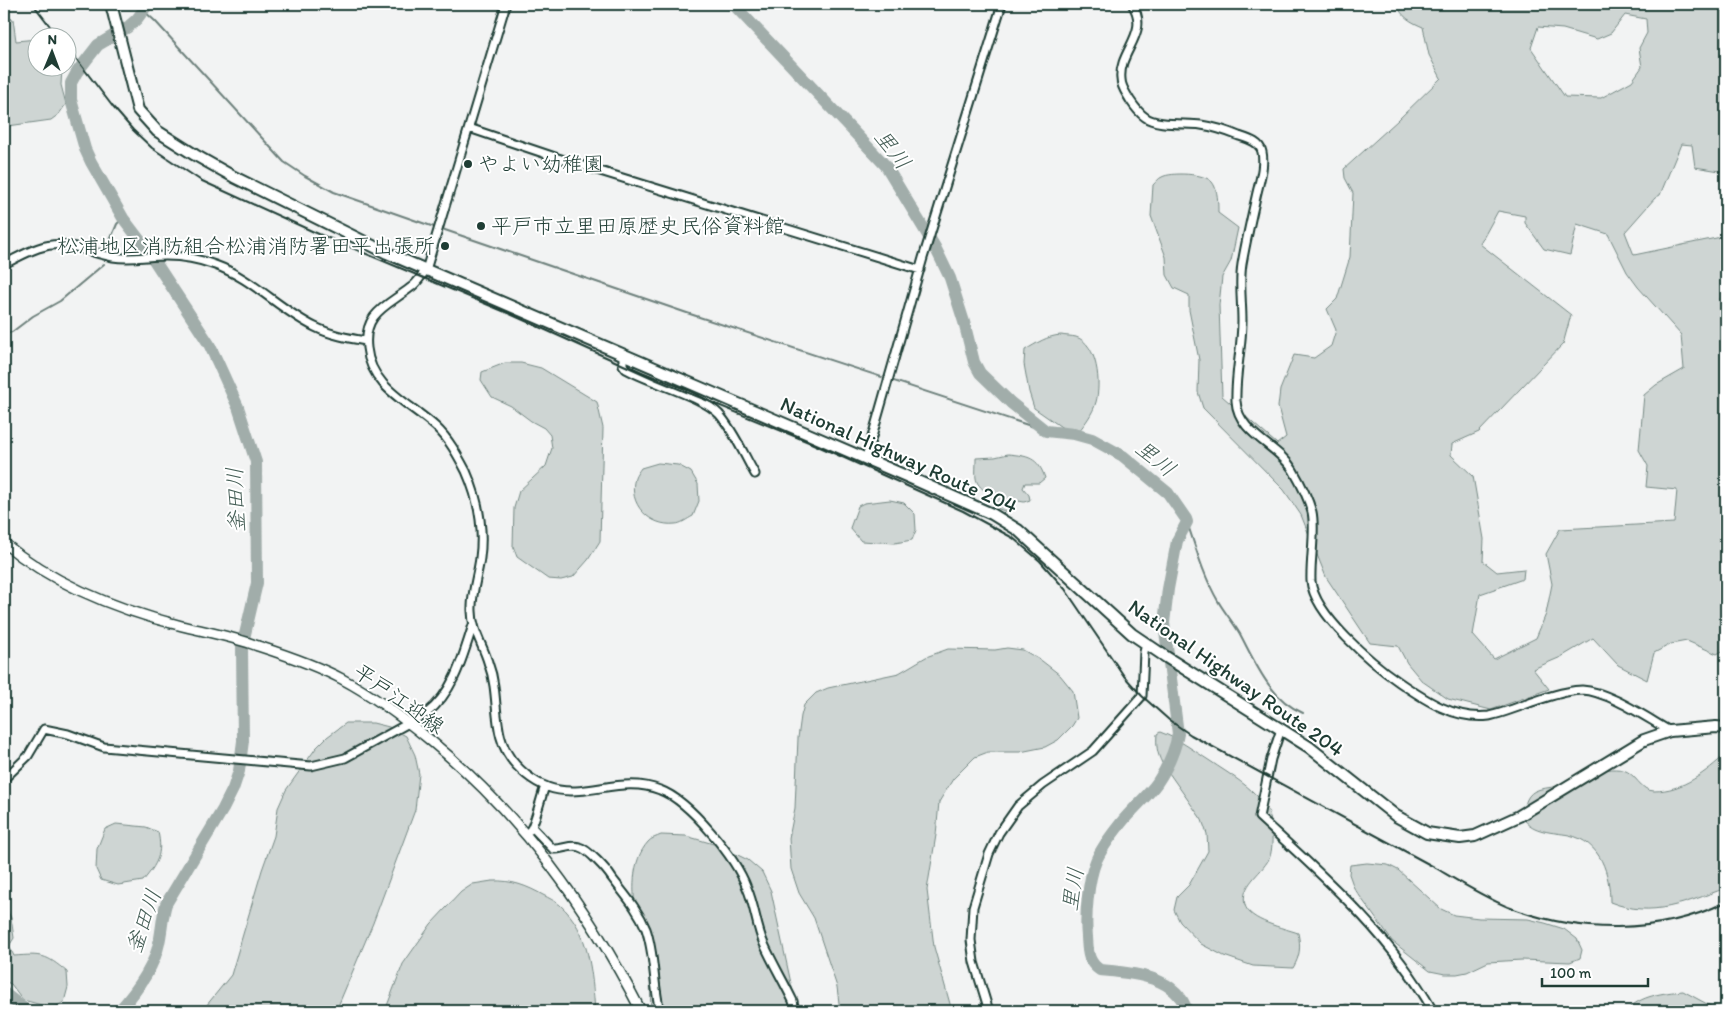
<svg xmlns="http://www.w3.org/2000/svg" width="1730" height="1015" font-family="Itim,'Klee One',sans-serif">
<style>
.green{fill:#ced5d3;stroke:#768984;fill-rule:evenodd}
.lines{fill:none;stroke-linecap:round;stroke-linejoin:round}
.stream{stroke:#6d807b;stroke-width:2}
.river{stroke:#a1adaa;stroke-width:12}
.minor-casing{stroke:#1f3d34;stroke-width:11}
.major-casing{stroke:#1f3d34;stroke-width:12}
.highway-casing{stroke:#1f3d34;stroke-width:14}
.minor{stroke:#fff;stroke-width:7}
.major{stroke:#fff;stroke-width:9}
.highway{stroke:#fff;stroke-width:10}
.rail{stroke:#1f3d34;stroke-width:2}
.poi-dot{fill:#1f3d34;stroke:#fff;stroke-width:2}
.labels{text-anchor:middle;stroke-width:4;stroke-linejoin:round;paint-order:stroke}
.poi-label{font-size:21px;fill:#1f3d34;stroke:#fff;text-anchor:start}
.street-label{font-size:21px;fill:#1f3d34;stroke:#fff}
.water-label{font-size:22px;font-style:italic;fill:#465f57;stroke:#fff}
</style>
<rect width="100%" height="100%" fill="#f2f3f3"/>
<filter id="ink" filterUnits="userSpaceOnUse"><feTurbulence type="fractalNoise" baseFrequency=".02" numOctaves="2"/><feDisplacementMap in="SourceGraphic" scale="10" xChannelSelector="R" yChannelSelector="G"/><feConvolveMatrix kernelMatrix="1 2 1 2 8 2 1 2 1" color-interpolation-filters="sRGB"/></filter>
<g filter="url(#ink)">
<path class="green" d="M 1398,4 L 1726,4 L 1726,172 L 1695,167 L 1692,145 L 1681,144 L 1660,195 L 1655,198 L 1625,232 L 1634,255 L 1726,236 L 1726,295 L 1720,298 L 1726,323 L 1726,545 L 1724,557 L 1726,579 L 1726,649 L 1717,654 L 1687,641 L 1671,644 L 1654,653 L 1647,680 L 1618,665 L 1593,638 L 1561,657 L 1533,669 L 1549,689 L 1491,710 L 1448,699 L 1422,681 L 1407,663 L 1398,646 L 1370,643 L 1326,577 L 1301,515 L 1284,490 L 1203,408 L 1198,392 L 1199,360 L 1189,310 L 1189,295 L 1174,288 L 1167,275 L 1166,257 L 1151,216 L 1153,185 C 1156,182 1159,178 1162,177 C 1171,172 1205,173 1212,182 C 1218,189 1218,203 1218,213 L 1238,228 L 1231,261 L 1222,277 L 1219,305 L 1222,396 L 1277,444 L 1286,437 L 1278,407 L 1280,390 L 1294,355 L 1314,358 L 1331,346 L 1336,330 L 1327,309 L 1337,299 L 1350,257 L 1353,193 L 1345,178 L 1344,169 L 1398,120 L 1441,78 L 1429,55 L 1423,27 C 1413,23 1399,16 1398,4 ZM 1625,15 L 1646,19 L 1647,33 L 1639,48 L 1642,67 L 1632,81 L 1601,98 L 1565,97 L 1531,48 L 1538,27 L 1563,29 L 1597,39 L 1611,33 ZM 1498,211 L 1525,216 L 1525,223 L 1544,249 L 1570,255 L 1577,224 L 1608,234 L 1627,272 L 1638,287 L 1681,335 L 1684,369 L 1656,385 L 1644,395 L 1639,450 L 1648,466 L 1646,487 L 1677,490 L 1674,523 L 1560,529 L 1546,554 L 1552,584 L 1546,614 L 1536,638 L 1494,659 L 1473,635 L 1480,594 L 1523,579 L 1524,569 L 1497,572 L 1483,561 L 1484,539 L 1473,476 L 1451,455 L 1452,444 L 1479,432 L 1563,344 L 1571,315 L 1480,244 Z
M 4,17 L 13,19 L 16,41 L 37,39 L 38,68 L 62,68 L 61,85 L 66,104 L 59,114 L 51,120 L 8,126 L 4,128 Z
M 1061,335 C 1066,336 1072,336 1076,337 C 1098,344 1101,384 1096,402 C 1093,413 1085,424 1078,432 L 1067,431 L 1034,408 L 1029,392 L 1024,364 L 1025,350 C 1037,343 1047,336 1061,335 Z
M 505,363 L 521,363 L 541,368 L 597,402 L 603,428 L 600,541 L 588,560 L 573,577 L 561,580 L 548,579 L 517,557 L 513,546 L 514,508 L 519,491 L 546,466 L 552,448 L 550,435 L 544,428 L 531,421 L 511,406 L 492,397 L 481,380 L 482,372 Z
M 1008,454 C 1028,456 1038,457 1045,478 L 1039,483 L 1025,483 L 1023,488 L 1029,495 L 1030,500 L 1024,502 L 1013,500 L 1007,512 L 994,507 L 991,495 C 972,483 976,479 976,458 L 995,457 Z
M 658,463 L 678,465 L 691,472 L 698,484 L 699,501 L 693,516 C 687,519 681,524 675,524 C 650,527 627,504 635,478 C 636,475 639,471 641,468 Z
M 890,500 L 904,503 L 915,514 L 916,530 L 912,540 L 895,543 L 861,541 L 850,528 L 858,506 L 864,503 Z
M 1007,648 L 1023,650 L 1042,661 L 1060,675 L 1073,691 L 1077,718 L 1072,726 L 1058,740 L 1045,747 L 1020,752 L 988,752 L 975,757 L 953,779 L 939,802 L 936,835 L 927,890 L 934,947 L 952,1011 L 840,1011 L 837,987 L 814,918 L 799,893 L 791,869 L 789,838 L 795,808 L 798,738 L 801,716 L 804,705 L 816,693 L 828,688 L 899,673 L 926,657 L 948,649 L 995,650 Z
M 346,723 L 373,723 L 389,727 L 406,736 L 415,755 L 419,774 L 415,810 L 373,923 L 336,1011 L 202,1011 L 231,975 L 262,870 L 274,836 L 278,808 L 286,790 L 316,748 L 327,737 Z
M 1160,732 C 1179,739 1193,750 1210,761 C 1229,774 1253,787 1266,807 C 1273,816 1274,849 1269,859 C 1261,874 1240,885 1245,905 C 1249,921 1284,928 1298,933 C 1301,947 1300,956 1293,968 L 1253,966 L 1224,956 L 1201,944 L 1180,922 L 1174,910 L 1177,897 L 1189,885 L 1208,851 L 1207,834 L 1202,820 L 1162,763 C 1157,753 1156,745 1157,734 Z
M 1726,754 L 1726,888 C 1686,902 1653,919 1610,902 C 1610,874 1601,842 1569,835 C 1553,832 1533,833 1523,818 C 1524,808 1525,796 1535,791 C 1541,788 1550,788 1557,786 C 1576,780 1604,765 1623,770 C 1636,773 1640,791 1654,791 C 1683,791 1706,772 1726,754 Z
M 116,824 L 146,827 L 158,832 C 163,854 157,864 143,881 L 118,885 L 101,880 L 96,869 L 97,849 L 105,829 Z
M 661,835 L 686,836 L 717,845 L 748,860 L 762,872 L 771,891 L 797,1011 L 651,1011 C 650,993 651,975 648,957 C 646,943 640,930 637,916 C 632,893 631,861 648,842 C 651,838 657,837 661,835 Z
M 1367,863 L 1388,865 L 1398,870 L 1441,909 L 1454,915 L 1479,918 L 1528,919 L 1545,923 L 1564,929 L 1577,939 L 1582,950 L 1580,958 L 1570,962 L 1522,960 L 1488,962 L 1467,972 L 1457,974 L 1445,974 L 1430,971 L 1392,941 L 1354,888 L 1349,874 L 1350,865 Z
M 492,881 C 512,880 527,886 543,895 C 549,898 555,901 560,905 C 590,931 592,974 595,1011 L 385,1011 L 403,964 L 431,924 L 461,892 L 473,884 Z
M 4,904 L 11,918 L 14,938 L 9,946 L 14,956 C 41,954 46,954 67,972 L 68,987 L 64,1002 L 53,1008 L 23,1000 L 11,984 L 4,981 Z
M 1683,991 L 1720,1011 L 1626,1011 C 1641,995 1663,993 1683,991 Z
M 1346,1004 L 1380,1008 L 1389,1011 L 1327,1011 L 1334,1007 Z"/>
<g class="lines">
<path class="stream" d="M 144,11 L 155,21 L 284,162 L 305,176 L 334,192 L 437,228
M 442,229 L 687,313 L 1046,431
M 109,243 L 117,224 L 123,218
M 4,334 L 12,332 L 33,316 L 60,301 L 104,264
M 1187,522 C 1196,549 1204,577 1218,601 C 1225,613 1233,622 1240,634 C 1256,664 1270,699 1303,713"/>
<path class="river" d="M 733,4 L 886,166 L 935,247 L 950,278 L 964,322 L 974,362 L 980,373 L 1011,403 L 1046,431 L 1074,434 L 1092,439 L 1123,456 L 1168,493 L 1186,519 L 1187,522 L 1177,541 L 1168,589 L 1164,623 L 1178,734 C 1175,751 1167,768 1157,783 C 1147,797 1132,809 1121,823 C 1113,833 1101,849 1096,861 C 1088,880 1085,916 1087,937 C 1088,951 1087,961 1100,970 C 1131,973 1176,975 1187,1011
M 4,993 L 27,1011
M 119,1011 C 135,993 154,968 159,943 C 162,930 162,917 166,904 L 223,809 L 233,789 L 239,771 L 243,741 L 242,647 L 257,583 L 256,462 L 238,407 L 218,363 L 209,344 L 148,251 L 123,218 L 91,162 L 85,149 L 71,100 L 71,83 L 77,72 L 98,45 L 128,27 L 137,19 L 148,4"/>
<g class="minor-casing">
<path id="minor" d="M 506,4 L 426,270 C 421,276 417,284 410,288 C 387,306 363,313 367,348 C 371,388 410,403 436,427 C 449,439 458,456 466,471 C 478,498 484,528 480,558 C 478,575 471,594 472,611 C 472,630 483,645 488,662 C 491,670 493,678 494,686 C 498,714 495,743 516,765 C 565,818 609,770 660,790 C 690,801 736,858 747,888 C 755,906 756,926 764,944 C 773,964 784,982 793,1001 L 795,1011
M 1132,4 C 1151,33 1118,51 1121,79 C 1121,87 1126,93 1130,100 C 1134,106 1139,113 1145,117 C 1156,126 1186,123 1201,125 C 1215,127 1227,131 1239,136 C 1248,139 1260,142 1262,152 C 1265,166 1259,183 1256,197 C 1251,219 1246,241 1242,264 C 1239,283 1242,302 1242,321 C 1242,348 1235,374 1236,401 C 1238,434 1278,445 1293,470 C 1300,482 1308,498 1312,512 C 1316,530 1310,560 1311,581 C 1314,615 1373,664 1399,682 C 1425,700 1455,720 1489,716 C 1504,713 1523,705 1538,700 C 1551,696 1568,690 1582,690 C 1608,691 1647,718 1670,731
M 469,128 L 558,158 L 920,270
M 4,264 C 23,255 42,242 65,245 C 81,247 96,254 113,257 C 130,260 148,256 166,256 C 183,256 199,259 215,265 C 252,278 280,310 315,327 C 331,335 348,338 366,341
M 623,354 L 623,365 L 626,369 C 652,384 700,395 719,414 C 734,431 744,455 755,474
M 866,458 L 923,258 L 1002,4
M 1281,729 L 1271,759 L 1259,817 C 1323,876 1390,934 1433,1011
M 4,779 L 28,756 L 44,729 L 68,734 L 104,747 L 311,766 L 345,758 L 427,713 C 454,692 463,656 473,625
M 532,827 L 553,849 C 561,850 571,844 579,847 C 588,849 607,870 612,878 C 624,894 638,909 646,929 C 655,955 653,984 660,1011
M 530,830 C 534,826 542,794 545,786
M 989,1011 L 974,962 L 971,940 L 973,907 L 989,854 L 999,833 L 1018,806 L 1043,785 L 1093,751 L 1142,696 L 1144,652 L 1146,644"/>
</g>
<g class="major-casing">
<path id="major" d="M 4,543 C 54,585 119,610 182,626 C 207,632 233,637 258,646 C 286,655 316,665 342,679 C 374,696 402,717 430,740 C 522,816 587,906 641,1011"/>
</g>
<g class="highway-casing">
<path id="highway" d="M 111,4 L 138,110 L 157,131 L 195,155 L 234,177 L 387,253 L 906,476 L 992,514 L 1018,530 L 1132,634 L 1166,657 L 1309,747 L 1396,816 L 1427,833 L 1460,838 L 1475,836 L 1519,816 L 1644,740 L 1670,731 L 1716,727 L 1726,728"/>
</g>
<use href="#minor" class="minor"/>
<use href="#major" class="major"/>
<use href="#highway" class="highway"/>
<path class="rail" d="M 33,4 L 59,38
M 68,48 L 113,107 L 133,130 L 152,148 L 200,180 L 314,232 L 510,314 L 657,380 L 811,443 L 963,511 L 1013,538 L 1040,561 L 1065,589 L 1124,676 L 1142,696 L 1169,720 L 1191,735 L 1434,867 C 1458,881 1482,896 1508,907 C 1578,934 1658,935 1726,902"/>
</g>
</g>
<g class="poi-dot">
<circle cx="468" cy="164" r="5"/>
<circle cx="481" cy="226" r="5"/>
<circle cx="445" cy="246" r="5"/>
</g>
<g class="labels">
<g class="poi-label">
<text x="478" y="171">やよい幼稚園</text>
<text x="491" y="233">平戸市立里田原歴史民俗資料館</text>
<text x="435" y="253" text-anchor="end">松浦地区消防組合松浦消防署田平出張所</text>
</g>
<g class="street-label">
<text transform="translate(899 455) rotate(24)" y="7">National Highway Route 204</text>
<text transform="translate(1236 678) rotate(35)" y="7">National Highway Route 204</text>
<text transform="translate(399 699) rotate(35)" y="7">平戸江迎線</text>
</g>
<g class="water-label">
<text transform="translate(893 149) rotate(52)" y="8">里川</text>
<text transform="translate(1156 458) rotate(39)" y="8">里川</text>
<text transform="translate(235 500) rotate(-92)" y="8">釜田川</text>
<text transform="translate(1072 889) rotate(-81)" y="8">里川</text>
<text transform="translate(143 921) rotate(-71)" y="8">釜田川</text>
</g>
</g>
<rect width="1730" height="1015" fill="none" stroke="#fff" stroke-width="20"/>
<rect x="10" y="10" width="1710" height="995" fill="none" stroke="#1f3d34" stroke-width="2" filter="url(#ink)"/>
<g transform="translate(52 52) rotate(1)"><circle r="24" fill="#ffffff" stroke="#a5b1ae"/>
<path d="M0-4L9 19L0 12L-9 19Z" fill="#1f3d34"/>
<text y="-8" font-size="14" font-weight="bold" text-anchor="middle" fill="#1f3d34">N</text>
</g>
<path d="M1542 978v8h106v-8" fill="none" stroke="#1f3d34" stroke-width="2.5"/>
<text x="1550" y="978" font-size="15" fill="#1f3d34" stroke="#ffffff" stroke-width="4" paint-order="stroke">100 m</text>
</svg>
